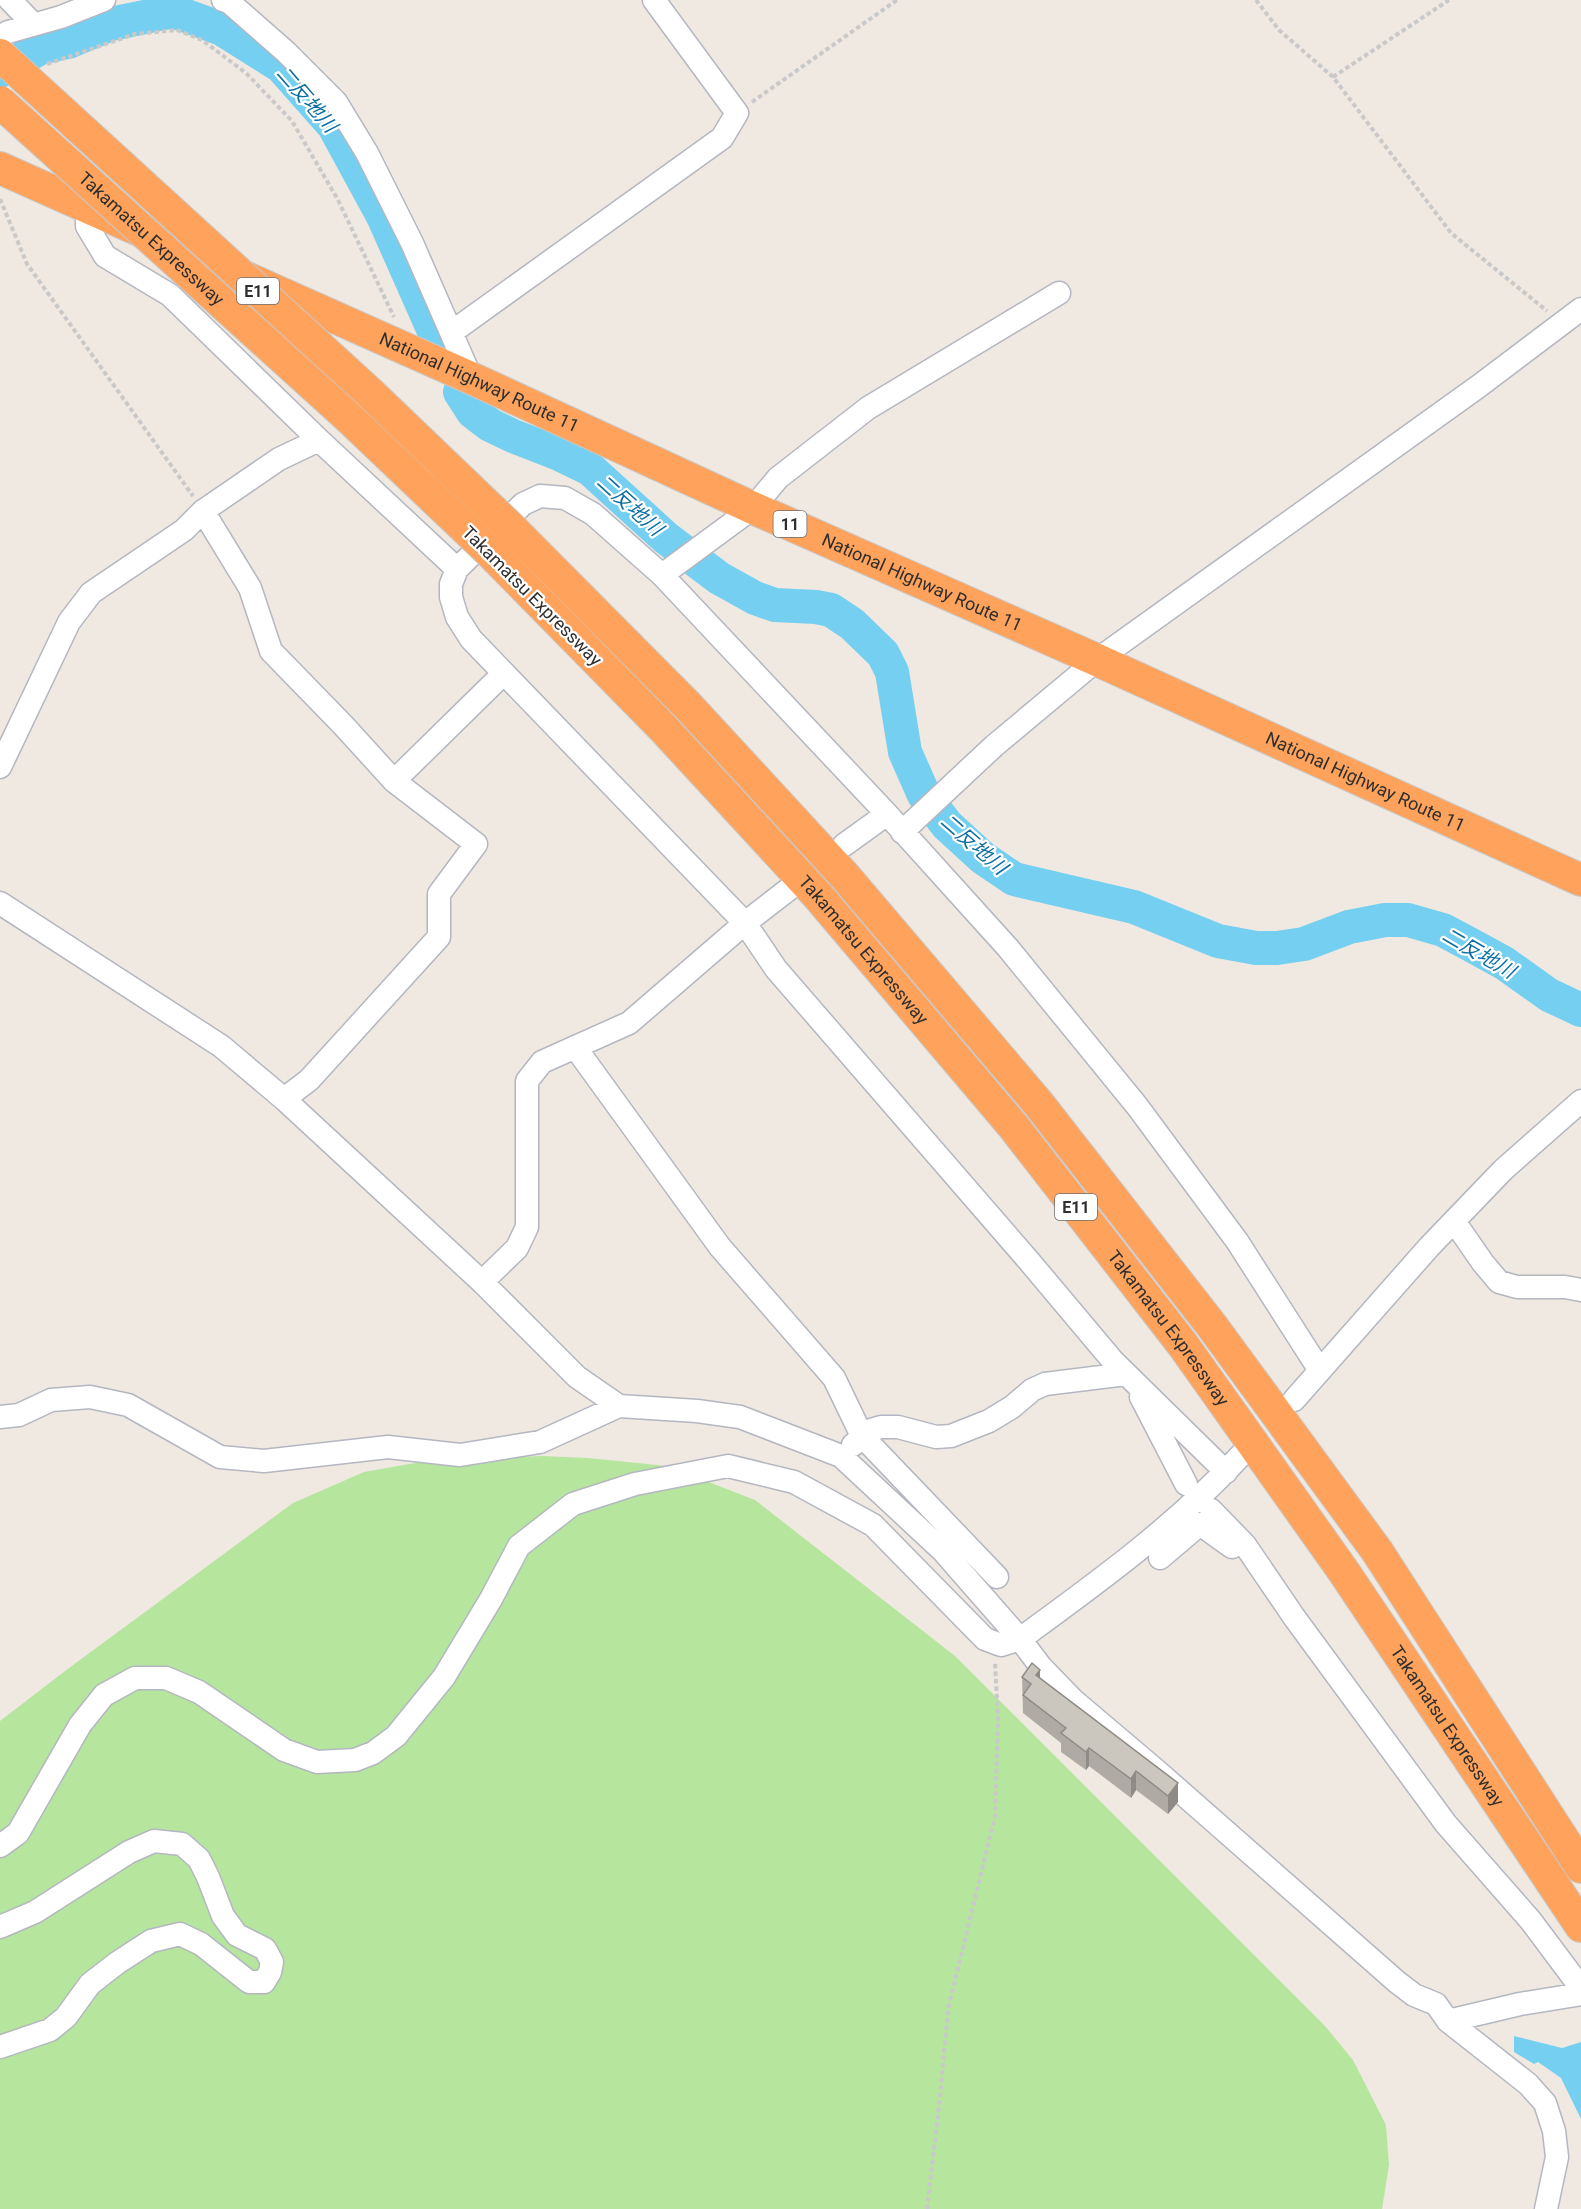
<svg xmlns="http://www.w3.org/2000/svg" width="1581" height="2209" font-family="Roboto,'Noto Sans JP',sans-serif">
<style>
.green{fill:#b6e59e}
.water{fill:#75cff0}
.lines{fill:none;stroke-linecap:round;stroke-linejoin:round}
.river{stroke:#75cff0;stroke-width:34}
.minor-casing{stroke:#b4b7c1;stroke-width:25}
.highway-casing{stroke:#c9c9c9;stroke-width:34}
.path{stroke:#c9c9c9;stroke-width:4;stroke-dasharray:4.5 3;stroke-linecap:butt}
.minor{stroke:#fff;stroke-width:22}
.highway{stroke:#ffa35c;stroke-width:32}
.highway-bridge-casing{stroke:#c9c9c9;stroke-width:34;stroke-linecap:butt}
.highway-bridge{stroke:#ffa35c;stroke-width:32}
.wall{fill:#afaba4}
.shaded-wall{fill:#8e8b86}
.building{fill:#cbc7bf;stroke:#8e8b86;stroke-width:1.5}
.labels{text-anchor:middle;stroke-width:4.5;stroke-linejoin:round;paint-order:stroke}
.shield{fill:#fff;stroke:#6d6d6d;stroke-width:1.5}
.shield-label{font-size:16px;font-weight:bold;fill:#2e2e2e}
.street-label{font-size:18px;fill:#2e2e2e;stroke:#fff}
.water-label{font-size:20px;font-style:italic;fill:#0d6fa3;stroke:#fff}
</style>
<rect width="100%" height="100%" fill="#efe9e1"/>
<path class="green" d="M 542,1456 L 588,1458 L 667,1466 L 755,1500 L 955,1656 L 1325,2026 L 1353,2060 L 1386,2125 L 1389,2165 L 1382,2209 L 0,2209 L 0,1721 L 69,1668 L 293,1503 L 364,1472 L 432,1460 Z"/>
<path class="water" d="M 1514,2036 L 1562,2048 L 1581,2042 L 1581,2119 L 1561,2078 L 1538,2062 L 1534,2064 L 1514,2052 Z"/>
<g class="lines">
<path class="river" d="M 0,71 L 40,48 L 68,42 L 111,24 L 173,11 L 222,29 L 281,66 L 334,126 L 383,216 L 438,340
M 460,392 L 473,412 L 490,425 L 513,436 L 559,454 L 590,469 L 666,538 L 719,578 L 755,598 L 775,605 L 816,607 L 831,610 L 852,624 L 883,654 L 892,672 L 905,752 L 924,795 L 947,825 L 983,858 L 1014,879 L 1134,907 L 1218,941 L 1256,948 L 1277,948 L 1304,944 L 1349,927 L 1385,920 L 1408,920 L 1443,930 L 1473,946 L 1504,963 L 1549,995 L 1581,1010"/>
<g class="minor-casing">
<path id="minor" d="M 10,0 L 33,24
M 223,0 L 229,2 L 286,52 L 336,102 L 367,153 L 412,243 L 471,378
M 0,37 L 8,32 L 61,17 L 104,0
M 87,206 L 87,226 L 105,256 L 170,295 L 319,440 L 457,569
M 452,332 L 722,138 L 737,113 L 654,0
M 203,511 L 250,588 L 271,651 L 343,725 L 394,781 L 476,844 L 439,894 L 439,937 L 309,1080 L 284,1099
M 662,575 L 753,508 L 778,478 L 868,408 L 1059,293
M 0,767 L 69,622 L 91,593 L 184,530 L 203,511 L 279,459 L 319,440
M 394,781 L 504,673
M 902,832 L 994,746 L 1097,660 L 1479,386 L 1581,309
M 844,845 L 887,814
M 0,903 L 221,1046 L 284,1099 L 482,1282 L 577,1377 L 619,1406 L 697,1411 L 740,1417 L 841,1456 L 943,1551 L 1020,1639 L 1041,1667 L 1073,1700 L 1158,1772 L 1397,1982 L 1414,1995 L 1436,2004 L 1448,2021 L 1528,2084 L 1545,2103 L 1554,2131 L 1557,2157 L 1546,2209
M 575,1047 L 720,1247 L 834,1378 L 862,1436 L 997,1577
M 1454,1221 L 1483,1263 L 1499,1282 L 1517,1287 L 1565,1287 L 1581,1290
M 482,1282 L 517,1248 L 527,1227 L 527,1081 L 542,1062 L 629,1023 L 745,923 L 789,889
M 1141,1397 L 1186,1484
M 1294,1400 L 1429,1247 L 1503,1170 L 1581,1101
M 0,1417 L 19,1415 L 51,1400 L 90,1397 L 128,1405 L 220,1457 L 264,1461 L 388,1447 L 460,1455 L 540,1442 L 619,1406
M 853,1445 L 868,1431 L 881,1427 L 898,1427 L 936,1437 L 951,1436 L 989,1421 L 1012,1407 L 1032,1390 L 1045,1384 L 1126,1374
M 1226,1472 L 1113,1361 L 1029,1261 L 776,969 L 745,923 L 471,639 L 457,617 L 451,597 L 451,584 L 457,569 L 523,504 L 540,496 L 565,498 L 593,514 L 662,575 L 887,814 L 1008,948 L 1137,1106 L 1237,1241 L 1319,1369
M 1211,1510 L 1245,1545 L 1294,1617 L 1446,1824 L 1531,1921 L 1581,1988
M 1160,1558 L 1200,1524 L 1232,1547
M 0,1846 L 18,1833 L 80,1725 L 104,1695 L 135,1678 L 166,1678 L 199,1692 L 284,1750 L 317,1762 L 355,1760 L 373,1753 L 396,1736 L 444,1677 L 491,1599 L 519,1546 L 573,1504 L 635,1484 L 728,1466 L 794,1482 L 873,1525 L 985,1639 L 1001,1645 L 1020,1639 C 1097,1583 1177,1525 1242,1454
M 0,1927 L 35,1912 L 129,1852 L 154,1841 L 182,1844 L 199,1859 L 208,1877 L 223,1916 L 237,1935 L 265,1949 L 272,1962 L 270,1972 L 264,1982 L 249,1982 L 201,1944 L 180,1934 L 151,1941 L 117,1963 L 90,1984 L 66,2017 L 50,2030 L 0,2047
M 1448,2021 L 1520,2004 L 1581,1994"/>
</g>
<g class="highway-casing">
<g id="highway">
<path id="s1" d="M 0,168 L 471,378 L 753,508 L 1097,660 L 1581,880"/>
<path d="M 513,530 L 688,706 L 843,874 L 1038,1103 L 1212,1326 L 1377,1551 L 1581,1867"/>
<path id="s2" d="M 490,552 L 663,728 L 818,896 L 1013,1126 L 1183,1345 L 1344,1572 L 1581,1926"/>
</g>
</g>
<path class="path" d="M 1256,0 L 1279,30 L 1333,77 L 1451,233 L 1547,311
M 47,64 L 135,34 L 177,30 L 202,40 L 246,73 L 292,121 L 338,200 L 394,317
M 1333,77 L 1449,0
M 752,102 L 897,0
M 0,199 L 27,264 L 193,496
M 927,2209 L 940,2097 L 948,2009 L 995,1816 L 998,1720 L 995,1662"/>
<use href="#minor" class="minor"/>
<use href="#highway" class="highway"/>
<g class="highway-bridge-casing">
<g id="highway-bridge">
<path d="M 0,55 L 370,393 L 513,530"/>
<path id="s3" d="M 0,102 L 348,417 L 490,552"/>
</g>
</g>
<use href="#highway-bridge" class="highway-bridge"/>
</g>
<path class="wall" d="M 1022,1677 L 1040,1678 L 1178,1802 L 1168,1814 L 1136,1790 L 1131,1798 L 1089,1766 L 1086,1770 L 1061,1752 L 1061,1743 L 1023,1713 Z"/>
<path class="shaded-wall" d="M 1040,1670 L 1040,1688 L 1036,1675 Z
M 1089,1748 L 1089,1766 L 1086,1770 L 1086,1752 Z
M 1136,1771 L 1136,1790 L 1131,1798 L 1131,1779 Z
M 1178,1783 L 1178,1802 L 1168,1814 L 1168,1796 Z"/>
<path class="building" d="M 1032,1663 L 1040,1670 L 1036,1675 L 1178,1783 L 1168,1796 L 1136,1771 L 1131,1779 L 1089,1748 L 1086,1752 L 1061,1733 L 1066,1728 L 1023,1695 L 1031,1684 L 1022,1677 Z"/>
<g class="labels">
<g class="shield">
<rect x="237" y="278" width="42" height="26" rx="4.5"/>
<rect x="773.5" y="511" width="33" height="26" rx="4.5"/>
<rect x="1055" y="1194" width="42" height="26" rx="4.5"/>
</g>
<g class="shield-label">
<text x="258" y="297">E11</text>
<text x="790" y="530">11</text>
<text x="1076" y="1213">E11</text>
</g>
<g class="street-label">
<text dy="6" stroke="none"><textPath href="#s3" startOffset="204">Takamatsu Expressway</textPath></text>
<text dy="6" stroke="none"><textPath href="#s1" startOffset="525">National Highway Route 11</textPath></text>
<text dy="6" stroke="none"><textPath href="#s1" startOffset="1011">National Highway Route 11</textPath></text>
<text transform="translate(532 596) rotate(45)" y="6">Takamatsu Expressway</text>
<text dy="6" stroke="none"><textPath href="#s1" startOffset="1497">National Highway Route 11</textPath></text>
<text dy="6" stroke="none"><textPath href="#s2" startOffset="546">Takamatsu Expressway</textPath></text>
<text dy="6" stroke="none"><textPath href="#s2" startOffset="1032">Takamatsu Expressway</textPath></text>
<text dy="6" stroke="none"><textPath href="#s2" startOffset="1518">Takamatsu Expressway</textPath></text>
</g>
<g class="water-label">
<text transform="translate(307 99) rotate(49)" y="7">二反地川</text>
<text transform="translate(630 505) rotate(42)" y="7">二反地川</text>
<text transform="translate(974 844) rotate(41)" y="7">二反地川</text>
<text transform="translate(1479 953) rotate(30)" y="7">二反地川</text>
</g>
</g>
</svg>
